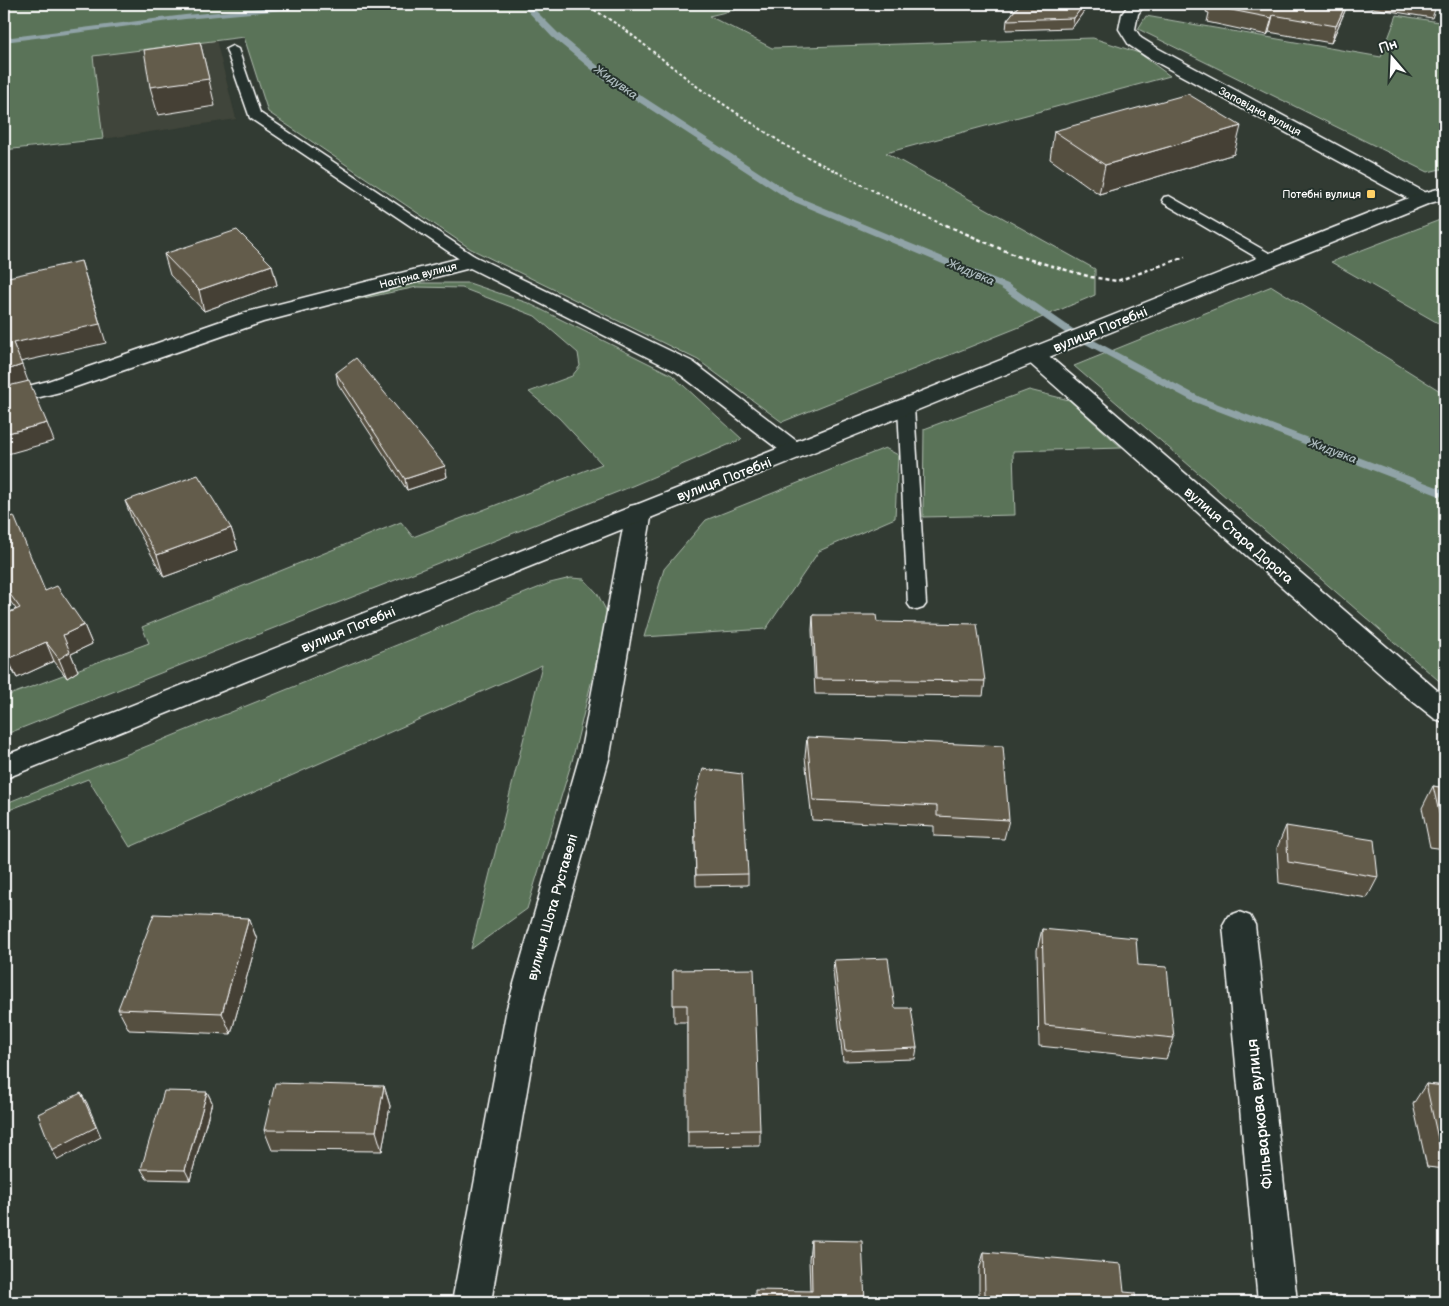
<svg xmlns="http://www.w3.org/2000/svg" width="1449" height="1306" font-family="'Balsamiq Sans',sans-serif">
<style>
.built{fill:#41453a}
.green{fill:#5a7358;stroke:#acb9ac}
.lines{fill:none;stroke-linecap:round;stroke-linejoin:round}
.stream{fill:#90a3a7;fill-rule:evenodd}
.service-casing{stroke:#fff;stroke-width:3}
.minor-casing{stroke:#fff;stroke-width:3}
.tertiary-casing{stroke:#fff;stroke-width:3}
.path-far1{stroke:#fff;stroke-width:2;stroke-dasharray:3 2.5;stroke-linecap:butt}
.path{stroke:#fff;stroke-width:2.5;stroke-dasharray:4 3;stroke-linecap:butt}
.service{fill:#26332d;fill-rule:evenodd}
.minor{fill:#26332d;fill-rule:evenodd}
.tertiary{fill:#26332d;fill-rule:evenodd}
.wall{fill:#554f41;stroke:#fff}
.shaded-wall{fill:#454035;stroke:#fff}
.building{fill:#635c4c;stroke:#fff}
.poi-dot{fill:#ffd166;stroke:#26332d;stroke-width:2}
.labels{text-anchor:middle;stroke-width:4;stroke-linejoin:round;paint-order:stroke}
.far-street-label{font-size:11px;fill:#fff;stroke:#26332d}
.far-poi-label{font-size:11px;fill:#fff;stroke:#26332d;text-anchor:end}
.far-water-label{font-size:12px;font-style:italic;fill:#acbabd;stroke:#26332d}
.street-label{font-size:14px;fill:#fff;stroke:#26332d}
.near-street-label{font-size:16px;fill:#fff;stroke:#26332d}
</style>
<rect width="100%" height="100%" fill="#323b33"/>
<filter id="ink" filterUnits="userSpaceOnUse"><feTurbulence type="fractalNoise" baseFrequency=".02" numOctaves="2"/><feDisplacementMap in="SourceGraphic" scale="10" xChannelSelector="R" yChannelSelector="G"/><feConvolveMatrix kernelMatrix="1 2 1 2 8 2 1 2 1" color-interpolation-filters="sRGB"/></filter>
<g filter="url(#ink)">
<path class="built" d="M 216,40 L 236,119 L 103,139 L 93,56 Z"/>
<path class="green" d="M 4,4 L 759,4 L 709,16 L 772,48 L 1093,38 L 1139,53 L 1170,76 L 886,153 L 1095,269 L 1095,295 L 1017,328 L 782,422 L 698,360 L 471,249 L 268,112 L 244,37 L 93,56 L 103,139 L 4,150 Z
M 1397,15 L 1445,23 L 1445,168 L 1428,172 L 1138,29 L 1146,16 L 1381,57 Z
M 1445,218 L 1445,327 L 1331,262 Z
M 417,283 L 469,283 L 528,303 L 672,375 L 742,439 L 625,489 L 4,735 L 4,697 L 149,643 L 142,627 L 401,522 L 413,537 L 602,464 L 559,418 L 529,392 L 572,376 L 580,366 L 578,353 L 535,316 L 462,288 L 417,287 L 345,302 L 349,297 Z
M 1272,286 L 1445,394 L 1445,686 L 1074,366 Z
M 1029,390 L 1069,400 L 1122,448 L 1013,451 L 1015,515 L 923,517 L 924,429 Z
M 885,448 L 898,455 L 895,518 L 819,551 L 766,629 L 644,637 L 664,569 L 706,520 Z
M 571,578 L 584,579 L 597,593 L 608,614 L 572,761 L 527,909 L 471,949 L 542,665 L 130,847 L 88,779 L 4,812 L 4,804 L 550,583 Z"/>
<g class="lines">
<path class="stream" d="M 304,4 L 332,4 L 328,6 L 185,19 L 4,42 L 4,38 L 185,15 Z
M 521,4 L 529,4 L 558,33 L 608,74 L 796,196 L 1008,284 L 1073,329 L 1200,397 L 1445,490 L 1445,498 L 1192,401 L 1065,333 L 1000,288 L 790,200 L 602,78 L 552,37 Z"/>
<g class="service-casing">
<path id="service" d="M 232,46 L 238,49 L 260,113 L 477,258 L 479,261 L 477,264 L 467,264 L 250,118 L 226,49 Z
M 1169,196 L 1276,257 L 1278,260 L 1276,263 L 1266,263 L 1164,203 L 1162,200 L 1164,197 Z
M 906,402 L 914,407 L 926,604 L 923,608 L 917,610 L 911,608 L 908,604 L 898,407 Z"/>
</g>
<g class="minor-casing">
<path id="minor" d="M 1129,4 L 1145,4 L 1138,14 L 1135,29 L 1141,38 L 1159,49 L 1430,195 L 1433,199 L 1430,203 L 1416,203 L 1147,57 L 1129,45 L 1119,29 L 1122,14 Z
M 472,255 L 693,362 L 803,446 L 807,451 L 803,456 L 795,458 L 787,456 L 677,372 L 470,268 L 263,322 L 64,391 L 4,406 L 4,392 L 48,381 L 247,312 Z
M 1035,349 L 1043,351 L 1445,697 L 1445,722 L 1435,719 L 1396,688 L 1027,361 L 1024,356 L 1027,351 Z
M 639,504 L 648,506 L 652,512 L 610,755 L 541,1008 L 491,1302 L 452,1302 L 507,1008 L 580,755 L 626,512 L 630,506 Z
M 1239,912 L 1250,916 L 1255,925 L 1297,1302 L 1258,1302 L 1223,925 L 1228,916 Z"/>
</g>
<g class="tertiary-casing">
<path id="tertiary" d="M 1445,187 L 1445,199 L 1430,203 L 4,779 L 4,756 L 1416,195 Z"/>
</g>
<path class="path-far1" d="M 585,4 L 623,28 L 699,88 L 788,147 L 917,213 L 949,227"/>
<path class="path" d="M 946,225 L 1017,256 L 1091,277 L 1117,281 L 1185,257"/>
<use href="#service" class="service"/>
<use href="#minor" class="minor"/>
<use href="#tertiary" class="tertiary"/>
</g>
<path class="wall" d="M 1020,4 L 1089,4 L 1072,28 L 1006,30 L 1007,20 Z
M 1208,4 L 1437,4 L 1432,18 L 1348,4 L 1331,43 L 1269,32 L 1267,35 L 1207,22 L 1209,13 L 1206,12 Z
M 1054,131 L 1234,154 L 1099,194 L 1050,159 Z
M 164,254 L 272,265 L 277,285 L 204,311 L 170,275 Z
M 336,373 L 445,466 L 447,477 L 407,490 L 338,384 Z
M 125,501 L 231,528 L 238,550 L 164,577 L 133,522 Z
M 4,519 L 45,591 L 84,625 L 92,644 L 71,654 L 78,671 L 67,678 L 54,661 L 17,678 L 4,657 L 4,615 L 16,609 L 4,593 Z
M 813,615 L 877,622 L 985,681 L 983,696 L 815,694 L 812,630 Z
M 807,737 L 1009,820 L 1004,839 L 934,836 L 934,826 L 812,820 L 805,757 Z
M 1433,786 L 1445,788 L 1445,849 L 1430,847 L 1422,808 Z
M 694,801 L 748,874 L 748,885 L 696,886 Z
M 1286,826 L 1378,877 L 1367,898 L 1279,883 L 1277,848 Z
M 249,918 L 257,940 L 231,1034 L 129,1030 L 118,1009 Z
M 1042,929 L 1138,965 L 1174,1038 L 1166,1059 L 1039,1046 L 1037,950 Z
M 834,960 L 895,1008 L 917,1048 L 915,1059 L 843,1061 L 833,971 Z
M 673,970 L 760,1130 L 760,1146 L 688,1147 L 687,1022 L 674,1022 Z
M 1426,1084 L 1445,1086 L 1445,1169 L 1427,1167 L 1413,1104 Z
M 384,1086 L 390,1106 L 382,1151 L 272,1150 L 264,1130 Z
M 207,1092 L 212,1102 L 190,1180 L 147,1179 L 141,1169 Z
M 811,1240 L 865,1302 L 810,1291 L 809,1259 Z
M 984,1252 L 1124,1292 L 1136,1302 L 979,1302 L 979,1270 Z"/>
<path class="shaded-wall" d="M 1084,4 L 1089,4 L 1072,28 L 1074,18 Z
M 1346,4 L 1348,4 L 1331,43 L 1336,26 Z
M 1273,15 L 1269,32 L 1267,35 L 1272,18 Z
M 200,42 L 215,106 L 158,115 L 150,87 Z
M 1241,126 L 1234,154 L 1099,194 L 1105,165 Z
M 81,261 L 106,343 L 20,362 L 13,343 Z
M 272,265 L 277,285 L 204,311 L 199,290 Z
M 22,365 L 29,384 L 4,392 L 4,371 Z
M 47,423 L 54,441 L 4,455 L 4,434 Z
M 445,466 L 447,477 L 407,490 L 405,479 Z
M 231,528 L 238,550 L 164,577 L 157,555 Z
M 84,625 L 92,644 L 71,654 L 78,671 L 67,678 L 59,659 L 63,635 Z
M 46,642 L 54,661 L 17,678 L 8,659 Z
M 249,918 L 257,940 L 231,1034 L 222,1013 Z
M 384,1086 L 390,1106 L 382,1151 L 376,1131 Z
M 207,1092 L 212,1102 L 190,1180 L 185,1170 Z
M 81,1093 L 87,1103 L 101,1137 L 58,1160 L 52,1150 Z"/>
<path class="building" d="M 1020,4 L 1084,4 L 1074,18 L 1007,20 Z
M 1212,4 L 1346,4 L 1336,26 L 1273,15 L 1272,18 L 1211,6 Z
M 200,42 L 209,79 L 150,87 L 144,50 Z
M 1188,94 L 1241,126 L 1105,165 L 1054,131 Z
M 237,230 L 272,265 L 199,290 L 164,254 Z
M 81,261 L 100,324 L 13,343 L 22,365 L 4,371 L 4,278 Z
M 356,358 L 445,466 L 405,479 L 336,373 Z
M 29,381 L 47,423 L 4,434 L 4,387 Z
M 198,475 L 231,528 L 157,555 L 125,501 Z
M 14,516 L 45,591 L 57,586 L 84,625 L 63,635 L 70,652 L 59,659 L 46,642 L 8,659 L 4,652 L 4,615 L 20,608 L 4,586 L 4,519 Z
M 813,615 L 876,615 L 877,622 L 977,624 L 985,681 L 816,679 Z
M 807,737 L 1003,746 L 1009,820 L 937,816 L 937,806 L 813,800 Z
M 703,769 L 742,774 L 748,874 L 696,875 L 694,801 Z
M 1433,786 L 1445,788 L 1445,826 L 1442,826 Z
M 1286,826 L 1374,840 L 1378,877 L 1288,862 Z
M 154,914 L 249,918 L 222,1013 L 118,1009 Z
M 1042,929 L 1136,938 L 1138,965 L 1167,967 L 1174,1038 L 1045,1025 Z
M 888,958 L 895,1008 L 911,1008 L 917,1048 L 845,1051 L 834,960 Z
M 754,969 L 760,1130 L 687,1131 L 687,1005 L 673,1005 L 673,970 Z
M 275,1083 L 384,1086 L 376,1131 L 264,1130 Z
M 1426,1084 L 1445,1086 L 1445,1148 L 1440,1148 Z
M 164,1091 L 207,1092 L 185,1170 L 141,1169 Z
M 81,1093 L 96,1127 L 52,1150 L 38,1114 Z
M 811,1240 L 862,1241 L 865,1302 L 755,1302 L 755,1290 L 812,1291 Z
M 984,1252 L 1121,1264 L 1124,1292 L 1135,1293 L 1136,1302 L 1016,1302 L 1016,1298 L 985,1295 Z"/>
</g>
<rect class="poi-dot" x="1366" y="189" width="10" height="10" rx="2.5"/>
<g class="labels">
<g class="far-street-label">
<text transform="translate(1260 111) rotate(28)" y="4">Заповідна вулиця</text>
<text transform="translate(418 275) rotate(-14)" y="4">Нагірна вулиця</text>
</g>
<g class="far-poi-label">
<text x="1361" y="198">Потебні вулиця</text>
</g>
<g class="far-water-label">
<text transform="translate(616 82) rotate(35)" y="4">Жидувка</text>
<text transform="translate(971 272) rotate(23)" y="4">Жидувка</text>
<text transform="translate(1333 451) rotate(21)" y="4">Жидувка</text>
</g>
<g class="street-label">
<text transform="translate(1100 329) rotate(-22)" y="5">вулиця Потебні</text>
<text transform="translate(724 479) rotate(-21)" y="5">вулиця Потебні</text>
<text transform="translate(1239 535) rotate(41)" y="5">вулиця Стара Дорога</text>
<text transform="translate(348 629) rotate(-22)" y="5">вулиця Потебні</text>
<text transform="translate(552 907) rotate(-74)" y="5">вулиця Шота Руставелі</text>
</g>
<g class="near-street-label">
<text transform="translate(1259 1114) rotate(-96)" y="6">Фільваркова вулиця</text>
</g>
</g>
<rect width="1449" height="1306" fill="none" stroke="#26332d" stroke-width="20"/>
<rect x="10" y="10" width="1429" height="1286" fill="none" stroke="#fff" stroke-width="2" filter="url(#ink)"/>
<g transform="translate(1392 58) rotate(341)" stroke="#26332d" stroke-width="4" paint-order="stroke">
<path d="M0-4L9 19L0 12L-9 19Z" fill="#ffffff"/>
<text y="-8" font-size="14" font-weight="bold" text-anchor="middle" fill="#ffffff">Пн</text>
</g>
</svg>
